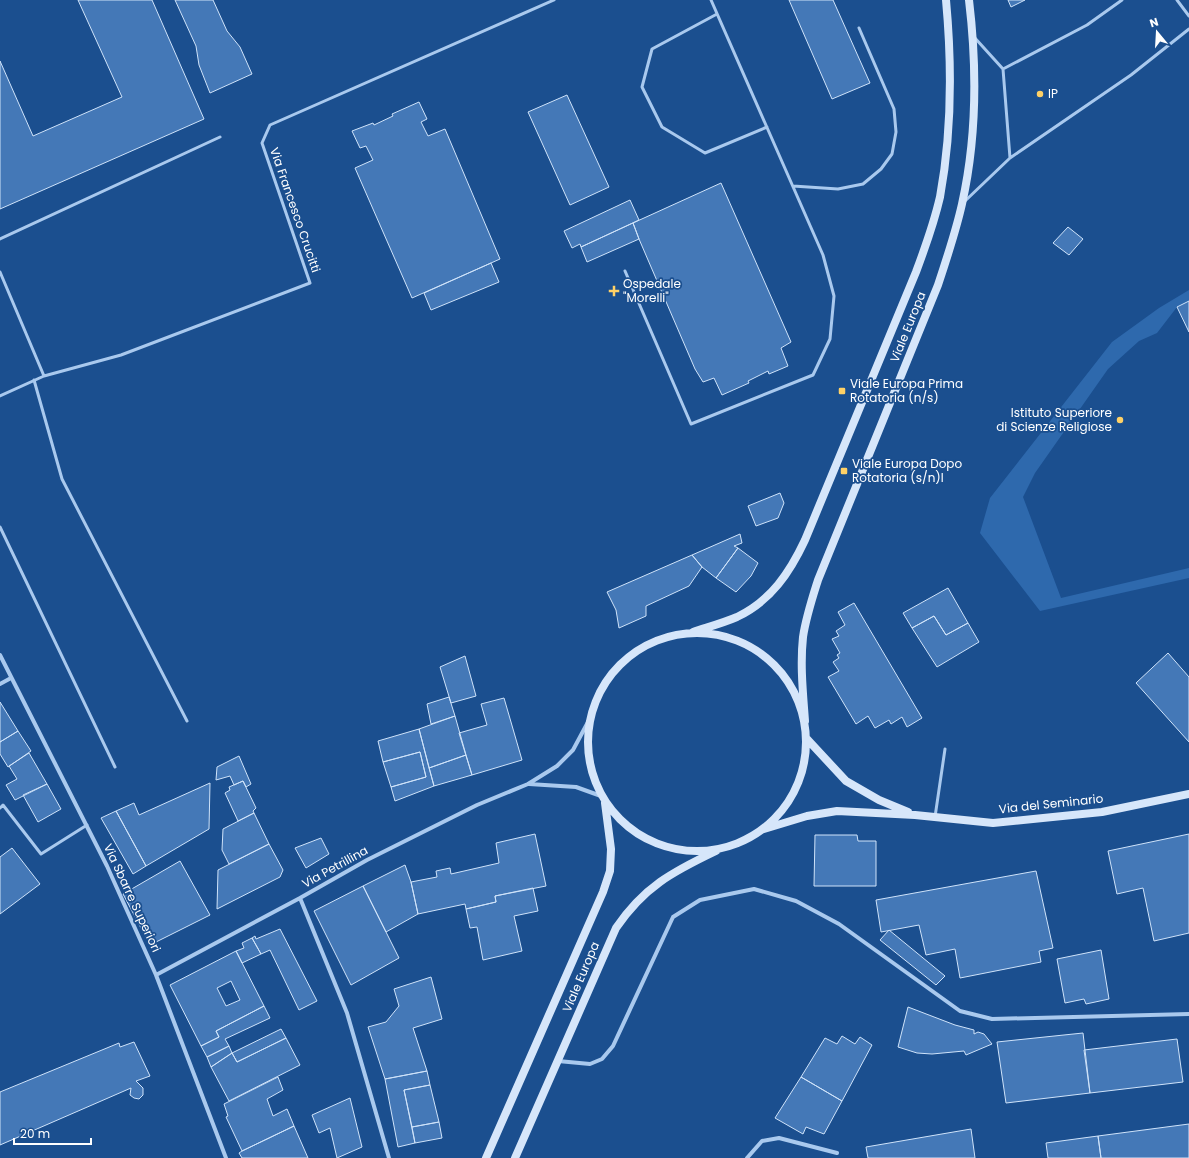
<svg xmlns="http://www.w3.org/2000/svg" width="1189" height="1158" font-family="Poppins,sans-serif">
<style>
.green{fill:#2e69ad}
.building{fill:#4478b7;stroke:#cfe3fa;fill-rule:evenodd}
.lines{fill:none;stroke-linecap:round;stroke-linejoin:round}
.service{stroke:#a9c9ee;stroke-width:3}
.minor{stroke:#a9c9ee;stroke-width:4}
.secondary{stroke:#d6e6fa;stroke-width:8}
.poi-dot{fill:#ffd166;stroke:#1b4f8f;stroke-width:1.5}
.labels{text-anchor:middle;stroke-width:3.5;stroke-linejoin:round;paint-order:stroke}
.poi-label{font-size:12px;fill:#fff;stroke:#1b4f8f;text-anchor:start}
.street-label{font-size:12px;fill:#fff;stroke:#1b4f8f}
</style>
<rect width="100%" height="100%" fill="#1b4f8f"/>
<path class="green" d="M 1189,290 L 1189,301 L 1177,307 L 1157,333 L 1139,341 L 1108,369 L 1035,473 L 1023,497 L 1061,598 L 1189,568 L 1189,578 L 1040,611 L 980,533 L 990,498 L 1112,342 L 1159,308 Z"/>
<path class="building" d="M 78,0 L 152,0 L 204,119 L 0,209 L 0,61 L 33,136 L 122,97 Z
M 175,0 L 213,0 L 227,31 L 240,47 L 252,74 L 210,93 L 199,65 L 196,46 Z
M 789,0 L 833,0 L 870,83 L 832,99 Z
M 1008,0 L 1025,0 L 1011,7 Z
M 567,95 L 609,187 L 570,205 L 528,112 Z
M 419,102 L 427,119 L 421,122 L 428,136 L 445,129 L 500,259 L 412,298 L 355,168 L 373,160 L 366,146 L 360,148 L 352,131 L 373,123 L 374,125 L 393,116 L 392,114 Z
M 721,183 L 791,342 L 781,348 L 788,366 L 769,374 L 768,371 L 748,381 L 749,383 L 722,395 L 714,378 L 703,382 L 695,369 L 639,239 L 633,223 Z
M 630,200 L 639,220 L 581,247 L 580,244 L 572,248 L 564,231 Z
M 633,223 L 639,239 L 587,262 L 581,247 Z
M 1068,227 L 1083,239 L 1069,255 L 1053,243 Z
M 491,263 L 499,282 L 431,310 L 424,293 Z
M 1189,301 L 1189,332 L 1177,307 Z
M 780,493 L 784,503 L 778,518 L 756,526 L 748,506 Z
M 740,534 L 742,543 L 734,546 L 738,548 L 716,578 L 702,567 L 692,555 Z
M 738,548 L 758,563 L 751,576 L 736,592 L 716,578 Z
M 692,555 L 702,567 L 689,586 L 646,606 L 646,616 L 619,628 L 616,610 L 607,592 Z
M 948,588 L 968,623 L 946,635 L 934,616 L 912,628 L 903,613 Z
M 854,603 L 922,718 L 907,727 L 902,717 L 891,724 L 889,720 L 875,728 L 868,716 L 856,724 L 828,677 L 839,671 L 833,662 L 839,658 L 837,655 L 840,653 L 832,639 L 839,636 L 836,631 L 845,625 L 838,612 Z
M 934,616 L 946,635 L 968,623 L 979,642 L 937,667 L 912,628 Z
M 1168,653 L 1189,677 L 1189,742 L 1136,683 Z
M 465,656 L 476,696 L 451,703 L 440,667 Z
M 449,697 L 455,716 L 431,724 L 427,704 Z
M 504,698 L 522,760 L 472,775 L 459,733 L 487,725 L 481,704 Z
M 0,702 L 18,731 L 0,742 Z
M 455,716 L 466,755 L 429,768 L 419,729 Z
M 419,729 L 434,786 L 395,801 L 391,787 L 426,777 L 420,752 L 383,762 L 378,741 Z
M 18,731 L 31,751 L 8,767 L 0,754 L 0,742 Z
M 420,752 L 426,777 L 391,787 L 383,762 Z
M 29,753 L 47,784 L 15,800 L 6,785 L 17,779 L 9,766 Z
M 466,755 L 472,775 L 434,786 L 429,768 Z
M 239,756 L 251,784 L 246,787 L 243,781 L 234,785 L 230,776 L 216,780 L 217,767 Z
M 243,781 L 256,808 L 253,811 L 254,813 L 238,821 L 225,793 L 230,790 L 229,787 Z
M 210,783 L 209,829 L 146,866 L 116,811 L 134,803 L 139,815 Z
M 47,784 L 61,809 L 38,822 L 23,795 Z
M 116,811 L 146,866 L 133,874 L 101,818 Z
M 254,813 L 269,844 L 229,864 L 222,850 L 223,829 Z
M 535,834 L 546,886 L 495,896 L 496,902 L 466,909 L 465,904 L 418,914 L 411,882 L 437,877 L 436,871 L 450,868 L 451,874 L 499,863 L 496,843 Z
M 1189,834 L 1189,933 L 1154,941 L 1143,888 L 1117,894 L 1108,851 Z
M 815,835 L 857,835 L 858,841 L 876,841 L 876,886 L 814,886 Z
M 321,838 L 329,854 L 306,868 L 295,848 Z
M 269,844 L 283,870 L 280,877 L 217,909 L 218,870 Z
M 12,848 L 40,884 L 0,914 L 0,857 Z
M 180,861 L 210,915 L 150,945 L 123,894 Z
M 405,865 L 411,882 L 418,914 L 386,932 L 363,886 Z
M 1036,871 L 1053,948 L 1039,951 L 1041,962 L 960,978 L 955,949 L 926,955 L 919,925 L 881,932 L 876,900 Z
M 363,886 L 399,958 L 351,985 L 314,911 Z
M 533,888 L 538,911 L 514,916 L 522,951 L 483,960 L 477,927 L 470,928 L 466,909 L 496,902 L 495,896 Z
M 280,929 L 317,1001 L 299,1010 L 270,950 L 261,954 L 252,938 L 255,936 L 256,939 Z
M 889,930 L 945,976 L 936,985 L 880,940 Z
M 252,938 L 261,954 L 242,963 L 236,951 L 244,948 L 242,943 Z
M 1101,950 L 1109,999 L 1086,1004 L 1084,999 L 1065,1003 L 1057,959 Z
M 236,951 L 264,1006 L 216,1031 L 219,1037 L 201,1046 L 170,985 ZM 231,981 L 240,1000 L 226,1006 L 217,988 Z
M 431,977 L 442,1019 L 413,1028 L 427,1071 L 385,1079 L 368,1027 L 386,1022 L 399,1006 L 394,989 Z
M 264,1006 L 270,1018 L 225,1039 L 229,1046 L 207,1057 L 201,1046 L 219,1037 L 216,1031 Z
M 908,1007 L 955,1025 L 974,1030 L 974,1034 L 978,1032 L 984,1034 L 992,1044 L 966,1055 L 964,1051 L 932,1054 L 917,1053 L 898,1047 Z
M 281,1029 L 286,1038 L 237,1062 L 232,1053 Z
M 1083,1033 L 1090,1093 L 1006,1103 L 997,1042 Z
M 842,1036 L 855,1044 L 860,1037 L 872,1045 L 842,1101 L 801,1077 L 825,1038 L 837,1044 Z
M 286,1038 L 300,1065 L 229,1101 L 211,1067 L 232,1053 L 237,1062 Z
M 1177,1039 L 1183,1082 L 1090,1093 L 1084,1050 Z
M 134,1042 L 150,1076 L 136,1081 L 143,1088 L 143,1095 L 139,1099 L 134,1098 L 130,1095 L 131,1088 L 0,1145 L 0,1092 L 119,1043 L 120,1047 Z
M 229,1046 L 232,1053 L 211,1067 L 207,1057 Z
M 427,1071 L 430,1085 L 404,1090 L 415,1143 L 398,1147 L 385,1079 Z
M 278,1077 L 283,1090 L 267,1099 L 273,1116 L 287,1109 L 294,1126 L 242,1151 L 226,1117 L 228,1116 L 224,1104 Z
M 801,1077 L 842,1101 L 824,1134 L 806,1127 L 803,1134 L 775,1118 Z
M 430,1085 L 439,1122 L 412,1127 L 404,1090 Z
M 350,1098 L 362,1147 L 337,1158 L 330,1128 L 319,1133 L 312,1115 Z
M 439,1122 L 442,1138 L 415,1143 L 412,1127 Z
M 1189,1124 L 1189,1158 L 1101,1158 L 1098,1136 Z
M 294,1126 L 308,1158 L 242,1158 L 239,1153 L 242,1151 Z
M 971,1129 L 975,1158 L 868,1158 L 866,1147 Z
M 1098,1136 L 1101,1158 L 1048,1158 L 1046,1143 Z"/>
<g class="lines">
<path class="service" d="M 1177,0 L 1189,16
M 717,14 L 652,49 L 642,87 L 662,127 L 705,153 L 767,127
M 1003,69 L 1087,25 L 1122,0
M 1010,158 L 1131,75 L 1189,29
M 793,186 L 838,189 L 863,184 L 881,169 L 892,154 L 896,132 L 894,109 L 859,28
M 965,201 L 1010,158 L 1003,69 L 974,37
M 0,239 L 220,137
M 625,271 L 691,424 L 813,375 L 830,339 L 834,296 L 823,255 L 711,0
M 0,272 L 44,376 L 0,396
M 44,376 L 121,355 L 310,283 L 262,143 L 270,125 L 554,0
M 34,380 L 62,479 L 187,721
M 0,527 L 115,767
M 0,808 L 3,805 L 41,854 L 87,825
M 935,817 L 945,749"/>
<path class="minor" d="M 0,655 L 107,866 L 156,975 L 226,1158
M 0,684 L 11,678
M 529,784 L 576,787 L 601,796
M 300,898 L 347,1013 L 389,1158
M 156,975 L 300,898 L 367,860 L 477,805 L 528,784 L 557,766 L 573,750 L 588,722
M 558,1061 L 590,1064 L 602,1059 L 613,1046 L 673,917 L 700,900 L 754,889 L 796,901 L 839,924 L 960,1011 L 992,1019 L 1189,1014
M 747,1158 L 762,1141 L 779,1138 L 837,1153"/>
<path class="secondary" d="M 693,632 C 708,627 723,623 737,617 C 771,601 790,572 805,540 L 916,272 C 925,248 934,223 940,197 C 952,132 952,65 946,0
M588 742a109 109 0 1 1 218 0a109 109 0 1 1-218 0Z
M 805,721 C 803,693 800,665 803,637 C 806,617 812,599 818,580 L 938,285 C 947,258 956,231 962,204 C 977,137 977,67 969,0
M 807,739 L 846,781 L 879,800 L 908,812
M 764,829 L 807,816 L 837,811 L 915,815 L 993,823 L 1102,812 L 1189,794
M 486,1158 L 603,892 L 610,871 L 611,849 L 605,803
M 515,1158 L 616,928 C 644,887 672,872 716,851"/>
</g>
<g class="poi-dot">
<circle cx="1040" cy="94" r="4"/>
<path d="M612 285h4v4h4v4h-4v4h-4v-4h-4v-4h4z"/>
<rect x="838" y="387" width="8" height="8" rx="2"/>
<circle cx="1120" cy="420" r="4"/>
<rect x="840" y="467" width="8" height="8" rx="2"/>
</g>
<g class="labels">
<g class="poi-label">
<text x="1048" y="98">IP</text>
<text x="623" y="288">Ospedale<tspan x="623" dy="14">"Morelli"</tspan></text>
<text x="850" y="388">Viale Europa Prima<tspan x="850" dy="14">Rotatoria (n/s)</tspan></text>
<text x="1112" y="417" text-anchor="end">Istituto Superiore<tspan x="1112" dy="14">di Scienze Religiose</tspan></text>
<text x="852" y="468">Viale Europa Dopo<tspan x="852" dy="14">Rotatoria (s/n)I</tspan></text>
</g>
<g class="street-label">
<text transform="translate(295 210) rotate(71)" y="4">Via Francesco Crucitti</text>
<text transform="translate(908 327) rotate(-68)" y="4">Viale Europa</text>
<text transform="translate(1051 804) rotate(-6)" y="4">Via del Seminario</text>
<text transform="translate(335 867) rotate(-29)" y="4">Via Petrillina</text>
<text transform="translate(132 898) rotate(65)" y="4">Via Sbarre Superiori</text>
<text transform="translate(581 977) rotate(-67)" y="4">Viale Europa</text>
</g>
</g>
<g transform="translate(1157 32) rotate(342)" stroke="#1b4f8f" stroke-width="3" paint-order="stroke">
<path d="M0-3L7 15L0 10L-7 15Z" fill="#ffffff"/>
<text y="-6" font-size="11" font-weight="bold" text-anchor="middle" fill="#ffffff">N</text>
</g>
<path d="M14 1138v6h77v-6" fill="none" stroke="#ffffff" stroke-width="2"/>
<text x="20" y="1138" font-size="12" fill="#ffffff" stroke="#1b4f8f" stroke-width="3" paint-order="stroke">20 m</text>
</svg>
